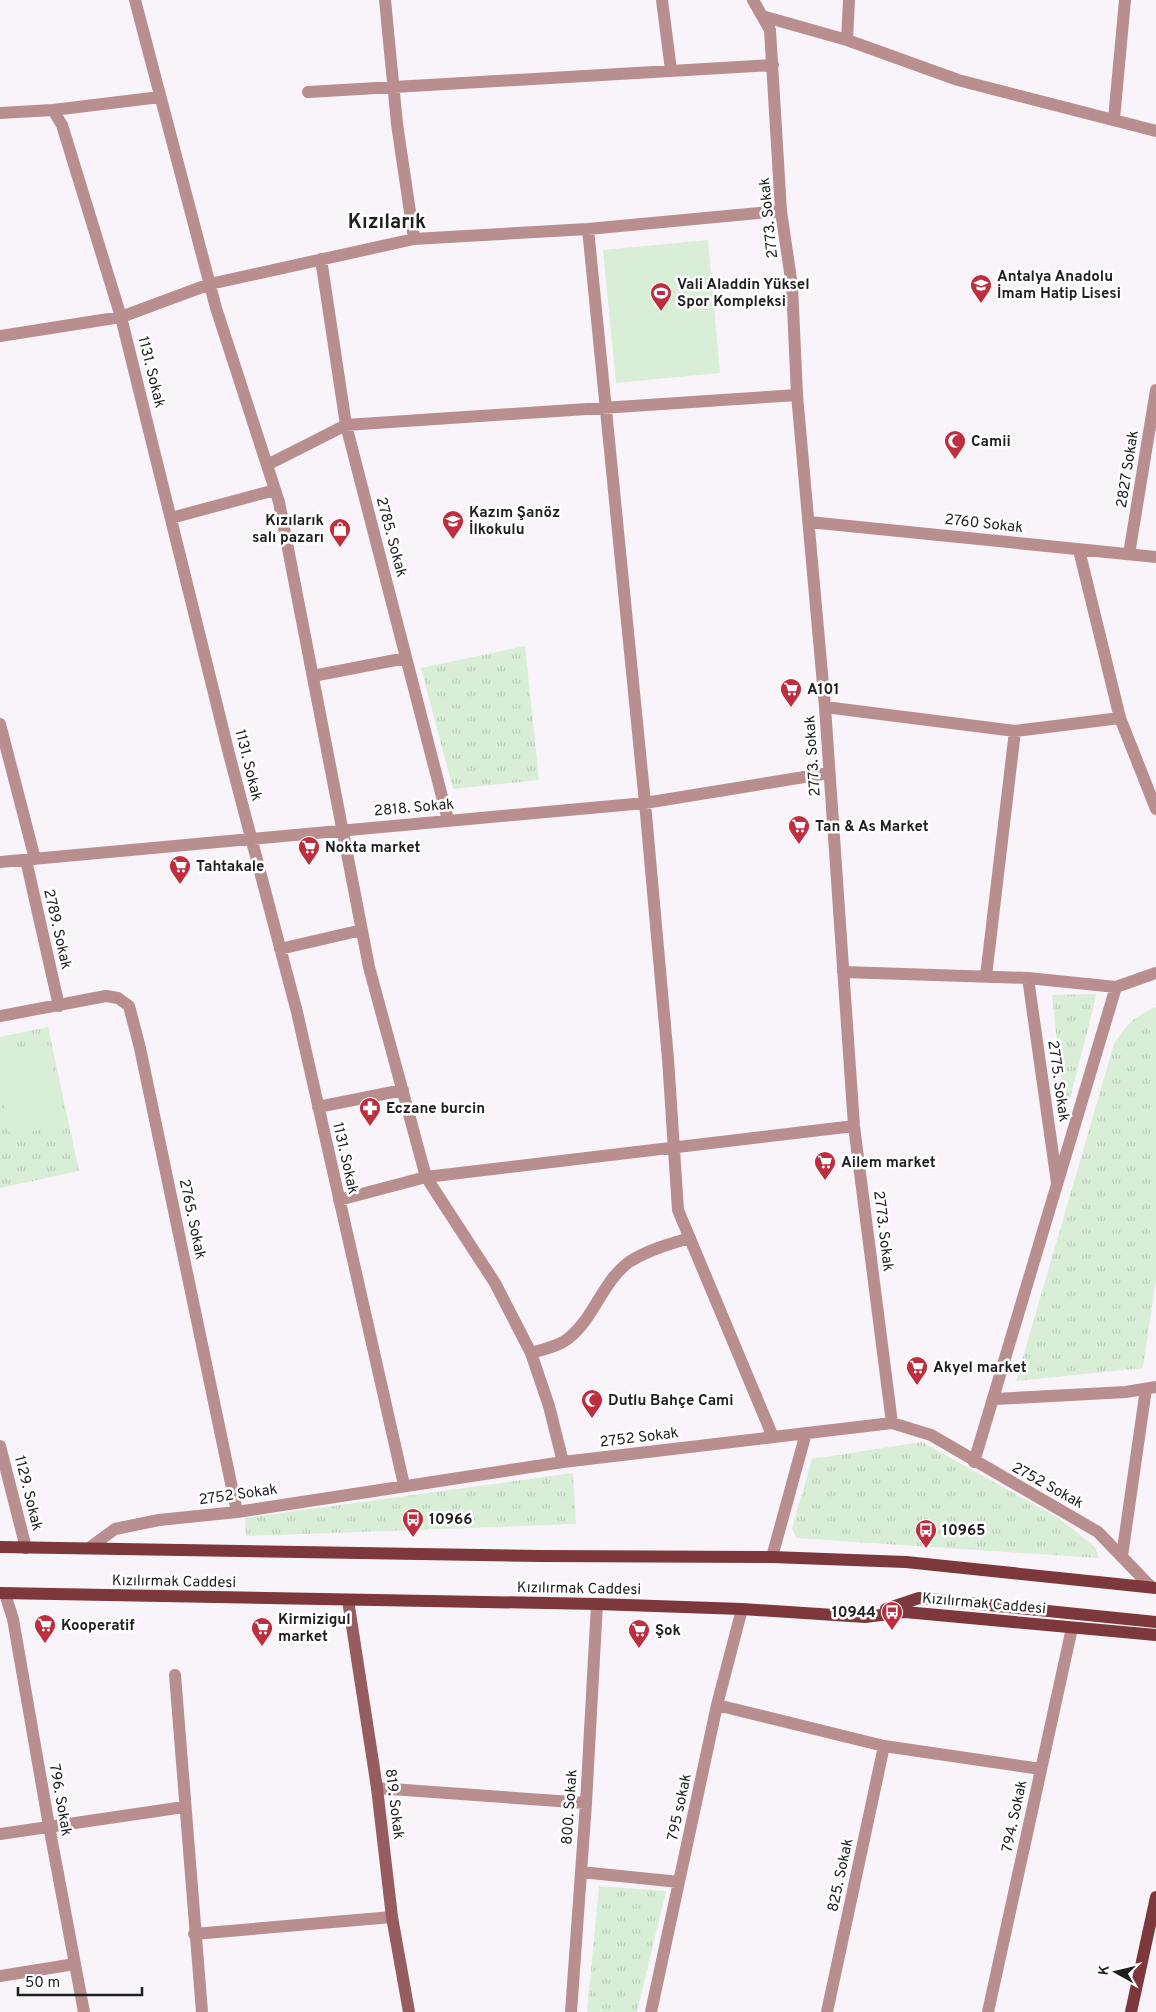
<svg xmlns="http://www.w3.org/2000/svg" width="1156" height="2012" font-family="Overpass,sans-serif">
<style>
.grass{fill:url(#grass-tufts)}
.pitch{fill:#d8eed7}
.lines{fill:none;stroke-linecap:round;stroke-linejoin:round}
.street{stroke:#b88e8e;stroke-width:12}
.secondary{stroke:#975c5e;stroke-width:12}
.primary{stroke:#7d383c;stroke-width:12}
.labels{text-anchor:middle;stroke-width:5;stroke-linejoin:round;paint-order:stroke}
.street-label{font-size:15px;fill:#1f1e20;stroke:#fff}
.poi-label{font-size:15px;font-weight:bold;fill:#1f1e20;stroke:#fff;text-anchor:start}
.district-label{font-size:20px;font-weight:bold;fill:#1f1e20;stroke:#fff}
</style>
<defs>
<pattern id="grass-tufts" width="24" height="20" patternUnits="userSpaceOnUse" patternTransform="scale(1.25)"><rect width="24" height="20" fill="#d8eed7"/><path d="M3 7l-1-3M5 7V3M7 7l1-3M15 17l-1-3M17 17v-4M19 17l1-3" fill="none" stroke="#b9ccb8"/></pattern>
</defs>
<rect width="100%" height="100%" fill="#f9f4fa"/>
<path class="grass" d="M 525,646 L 539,780 L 453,789 L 421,668 Z
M 1096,994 L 1095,1001 L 1065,1118 L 1052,995 Z
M 1156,1007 L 1156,1279 L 1143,1368 L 1016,1381 L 1114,1044 C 1127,1023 1134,1017 1156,1007 Z
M 48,1027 L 79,1171 L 0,1188 L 0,1037 Z
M 922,1442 L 1060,1519 L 1095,1547 L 1099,1558 L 796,1538 L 792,1528 L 812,1459 Z
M 573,1473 L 576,1524 L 246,1536 L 245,1518 Z
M 599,1886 L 666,1891 L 637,2012 L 587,2012 Z"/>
<path class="pitch" d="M 708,240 L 720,373 L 616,383 L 603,250 Z
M 49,1045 L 62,1126 L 10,1135 L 0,1075 L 0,1054 Z"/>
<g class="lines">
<path class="street" d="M 135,0 L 216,308 L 279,502 L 369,967 L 426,1177 L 495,1283 L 531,1353 L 549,1406 L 563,1462
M 385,0 L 397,124 L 414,239
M 662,0 L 671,70
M 753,0 L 770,30 L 781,211 L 792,286 L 797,395 L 825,707 L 854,1126 L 892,1423
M 762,16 L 847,40 L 958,80 L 1156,131
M 847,40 L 849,0
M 308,92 L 773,65
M 53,110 L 160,97
M 0,113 L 53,110 L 62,125 L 121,317 L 229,754 L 297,1012 L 404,1485
M 1114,119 L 1125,0
M 588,229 L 645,803 L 668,1059 L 678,1210 L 773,1437
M 321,259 L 346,425 L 448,820
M 0,336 L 121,317 L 210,284 L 414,239 L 588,229 L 781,211
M 267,465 L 346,425 L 797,395
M 171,518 L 275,490
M 809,522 L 1156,557
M 1079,550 L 1120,718 L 1156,809
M 1129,554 L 1156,390
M 313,676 L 406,658
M 825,707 L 1015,731 L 1120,718
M 0,724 L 35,859
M 26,860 L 59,1006
M 0,862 L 645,803 L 829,773
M 280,949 L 362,930
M 843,972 L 1028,978 L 1116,987 L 1156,973
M 986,976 L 1015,731
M 1028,978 L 1057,1183
M 0,1016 L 106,996 L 118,998 L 129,1006 L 140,1048 L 237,1512
M 318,1107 L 403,1090
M 339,1200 L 426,1177 L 854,1126
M 531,1353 C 544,1349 560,1346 570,1337 C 595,1316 603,1281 629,1262 C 648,1250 669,1244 690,1238
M 995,1399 L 1126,1392 L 1156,1387
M 0,1446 L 26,1548
M 974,1462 L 1116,987
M 89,1548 L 115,1529 L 159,1520 L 237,1512 L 563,1462 L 892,1423 L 931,1435 L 1098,1532 L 1151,1587
M 1122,1556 L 1146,1389
M 772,1557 L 806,1433
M 5,1594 L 13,1619 L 49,1826 L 84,2012
M 175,1675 L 202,2012
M 717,1705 L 884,1746 L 1041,1769
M 377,1788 L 586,1803
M 0,1834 L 184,1807
M 581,1872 L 679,1882
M 194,1934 L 392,1917
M 0,1976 L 75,1964
M 571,2012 L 586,1803 L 597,1604
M 651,2012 L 717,1705 L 742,1609
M 827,2012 L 884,1746
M 988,2012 L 1072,1628"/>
<path class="secondary" d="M 348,1600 L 377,1788 L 392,1917 L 409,2012"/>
<path class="primary" d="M 0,1547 L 540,1556 L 772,1557 L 906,1562 L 1156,1588
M 0,1593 L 597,1604 L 742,1609 L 865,1617 L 905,1612 L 1156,1635
M 886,1609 L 919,1598 L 1156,1622
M 1131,2012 L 1156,1897"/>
</g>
<defs>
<g id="school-pin" transform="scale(1.125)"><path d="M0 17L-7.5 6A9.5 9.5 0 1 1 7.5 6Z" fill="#be2e3e" stroke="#fff"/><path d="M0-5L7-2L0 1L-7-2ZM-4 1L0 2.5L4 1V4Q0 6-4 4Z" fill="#fff"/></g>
<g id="stadium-pin" transform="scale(1.125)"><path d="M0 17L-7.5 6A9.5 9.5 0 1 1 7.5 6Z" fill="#be2e3e" stroke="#fff"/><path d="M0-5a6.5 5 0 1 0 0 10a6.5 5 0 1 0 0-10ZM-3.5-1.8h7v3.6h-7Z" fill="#fff"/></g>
<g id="mosque-pin" transform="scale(1.125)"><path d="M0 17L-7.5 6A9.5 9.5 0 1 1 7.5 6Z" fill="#be2e3e" stroke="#fff"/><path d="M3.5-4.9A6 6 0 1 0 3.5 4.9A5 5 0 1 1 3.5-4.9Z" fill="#fff"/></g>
<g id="shop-pin" transform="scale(1.125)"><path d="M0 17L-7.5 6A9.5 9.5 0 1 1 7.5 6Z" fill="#be2e3e" stroke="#fff"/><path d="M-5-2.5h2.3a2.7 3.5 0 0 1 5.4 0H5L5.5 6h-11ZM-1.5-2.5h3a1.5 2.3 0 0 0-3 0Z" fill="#fff"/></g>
<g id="supermarket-pin" transform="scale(1.125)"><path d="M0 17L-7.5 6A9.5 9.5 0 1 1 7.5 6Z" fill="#be2e3e" stroke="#fff"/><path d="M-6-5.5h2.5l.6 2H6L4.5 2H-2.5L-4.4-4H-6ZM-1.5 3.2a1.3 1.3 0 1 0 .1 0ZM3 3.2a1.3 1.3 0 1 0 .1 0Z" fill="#fff"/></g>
<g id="pharmacy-pin" transform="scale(1.125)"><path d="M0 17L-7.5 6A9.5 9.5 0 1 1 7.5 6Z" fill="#be2e3e" stroke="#fff"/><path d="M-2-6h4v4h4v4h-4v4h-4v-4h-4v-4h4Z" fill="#fff"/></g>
<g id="bus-pin" transform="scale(1.125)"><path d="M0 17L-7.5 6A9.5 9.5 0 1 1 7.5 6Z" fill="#be2e3e" stroke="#fff"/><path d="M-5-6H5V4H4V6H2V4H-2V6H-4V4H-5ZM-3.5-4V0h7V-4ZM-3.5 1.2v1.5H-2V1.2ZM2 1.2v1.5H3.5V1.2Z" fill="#fff"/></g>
</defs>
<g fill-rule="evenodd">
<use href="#school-pin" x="981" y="285"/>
<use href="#stadium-pin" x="661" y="293"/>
<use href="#mosque-pin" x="955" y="441"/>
<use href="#school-pin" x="453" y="521"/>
<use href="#shop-pin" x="340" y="529"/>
<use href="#supermarket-pin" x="791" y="689"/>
<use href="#supermarket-pin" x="799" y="826"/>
<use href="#supermarket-pin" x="309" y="847"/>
<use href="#supermarket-pin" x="180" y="866"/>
<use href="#pharmacy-pin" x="370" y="1108"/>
<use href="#supermarket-pin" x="825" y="1162"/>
<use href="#supermarket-pin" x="917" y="1367"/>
<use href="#mosque-pin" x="592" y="1400"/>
<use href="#bus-pin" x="413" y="1519"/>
<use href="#bus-pin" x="926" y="1530"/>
<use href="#bus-pin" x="892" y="1612"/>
<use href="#supermarket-pin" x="45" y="1625"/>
<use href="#supermarket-pin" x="262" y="1628"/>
<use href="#supermarket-pin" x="639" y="1630"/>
</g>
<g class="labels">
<g class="street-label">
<text transform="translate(768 218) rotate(-96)" y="5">2773. Sokak</text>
<text transform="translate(152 372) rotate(76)" y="5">1131. Sokak</text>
<text transform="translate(1127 469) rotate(-81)" y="5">2827 Sokak</text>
<text transform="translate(984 523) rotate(6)" y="5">2760 Sokak</text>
<text transform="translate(392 537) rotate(75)" y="5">2785. Sokak</text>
<text transform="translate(812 756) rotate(-94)" y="5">2773. Sokak</text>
<text transform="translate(249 765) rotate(76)" y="5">1131. Sokak</text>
<text transform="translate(414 807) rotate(-5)" y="5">2818. Sokak</text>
<text transform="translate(58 929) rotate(77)" y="5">2789. Sokak</text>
<text transform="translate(1059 1081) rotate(82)" y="5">2775. Sokak</text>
<text transform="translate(346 1158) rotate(77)" y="5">1131. Sokak</text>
<text transform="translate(193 1219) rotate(78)" y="5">2765. Sokak</text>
<text transform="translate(884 1231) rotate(83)" y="5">2773. Sokak</text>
<text transform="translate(639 1437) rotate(-7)" y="5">2752 Sokak</text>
<text transform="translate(1048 1485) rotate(29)" y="5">2752 Sokak</text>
<text transform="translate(29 1493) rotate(76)" y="5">1129. Sokak</text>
<text transform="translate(238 1494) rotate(-8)" y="5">2752 Sokak</text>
<text transform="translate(174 1581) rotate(1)" y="5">Kızılırmak Caddesi</text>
<text transform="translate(579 1588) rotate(1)" y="5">Kızılırmak Caddesi</text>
<text transform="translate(984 1603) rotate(5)" y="5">Kızılırmak Caddesi</text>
<text transform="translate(61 1800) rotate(80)" y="5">796. Sokak</text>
<text transform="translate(395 1804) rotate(83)" y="5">819. Sokak</text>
<text transform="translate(569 1807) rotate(-86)" y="5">800. Sokak</text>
<text transform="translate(679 1807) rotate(-78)" y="5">795 sokak</text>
<text transform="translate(1014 1816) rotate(-78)" y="5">794. Sokak</text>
<text transform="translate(840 1875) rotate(-78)" y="5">825. Sokak</text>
</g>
<g class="poi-label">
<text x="997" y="281">Antalya Anadolu<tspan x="997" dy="17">İmam Hatip Lisesi</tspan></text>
<text x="677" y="289">Vali Aladdin Yüksel<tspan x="677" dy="17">Spor Kompleksi</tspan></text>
<text x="971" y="446">Camii</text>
<text x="469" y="517">Kazım Şanöz<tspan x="469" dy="17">İlkokulu</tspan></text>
<text x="324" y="525" text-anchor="end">Kızılarık<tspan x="324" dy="17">salı pazarı</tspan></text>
<text x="807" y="694">A101</text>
<text x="815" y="831">Tan &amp; As Market</text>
<text x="325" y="852">Nokta market</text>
<text x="196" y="871">Tahtakale</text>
<text x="386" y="1113">Eczane burcin</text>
<text x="841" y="1167">Ailem market</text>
<text x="933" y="1372">Akyel market</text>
<text x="608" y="1405">Dutlu Bahçe Cami</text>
<text x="429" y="1524">10966</text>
<text x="942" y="1535">10965</text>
<text x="876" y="1617" text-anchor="end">10944</text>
<text x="278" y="1624">Kirmizigul<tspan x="278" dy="17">market</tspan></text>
<text x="61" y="1630">Kooperatif</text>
<text x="655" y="1635">Şok</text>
</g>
<g class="district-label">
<text x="387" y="228">Kızılarık</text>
</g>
</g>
<g transform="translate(1116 1972) rotate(278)" stroke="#ffffff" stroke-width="4" paint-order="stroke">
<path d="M0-4L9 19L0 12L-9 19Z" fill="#1f1e20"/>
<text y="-8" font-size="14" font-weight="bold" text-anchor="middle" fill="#1f1e20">K</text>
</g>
<path d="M18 1987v8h124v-8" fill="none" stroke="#1f1e20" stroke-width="2.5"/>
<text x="25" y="1987" font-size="15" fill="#1f1e20" stroke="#ffffff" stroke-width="4" paint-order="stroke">50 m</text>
</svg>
